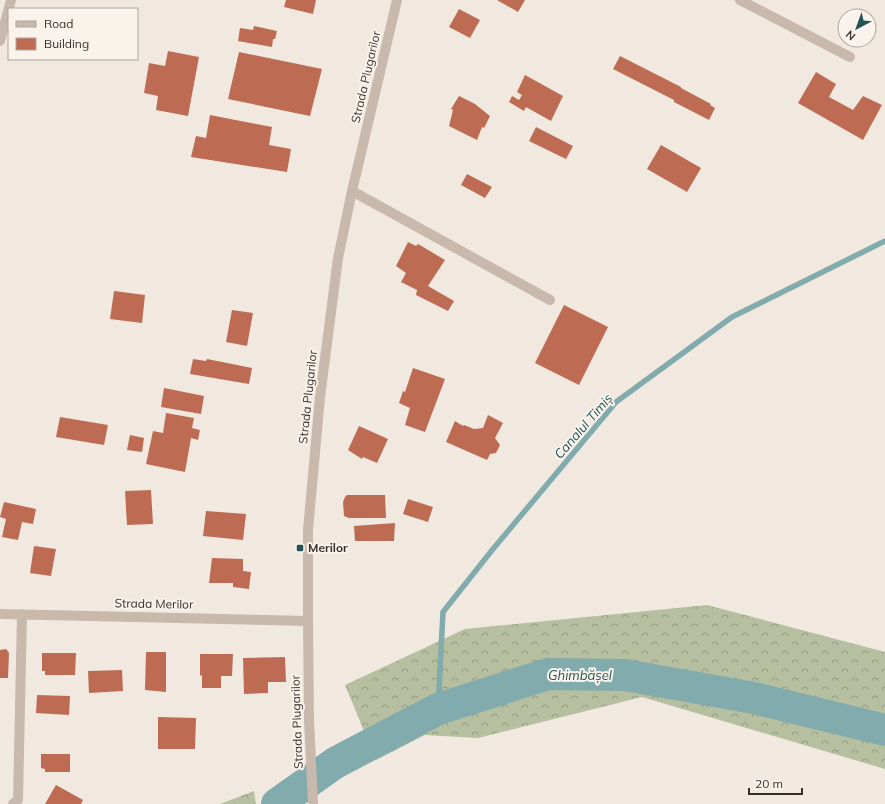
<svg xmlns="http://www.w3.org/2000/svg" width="885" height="804" font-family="Mulish,sans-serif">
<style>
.forest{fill:url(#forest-crowns)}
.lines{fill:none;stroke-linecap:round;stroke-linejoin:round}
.stream{stroke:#81abac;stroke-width:5.5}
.river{stroke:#81abac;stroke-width:32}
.building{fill:#bd6c53}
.minor{stroke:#c9b9ad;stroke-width:10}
.poi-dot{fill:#235356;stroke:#f9f3ec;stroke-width:1.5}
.labels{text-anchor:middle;stroke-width:4;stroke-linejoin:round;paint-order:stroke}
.street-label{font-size:12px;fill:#382f2b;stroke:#f9f3ec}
.poi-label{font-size:12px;font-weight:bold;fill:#382f2b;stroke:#f9f3ec;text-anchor:start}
.water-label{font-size:13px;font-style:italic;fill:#235356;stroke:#f9f3ec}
</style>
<defs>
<pattern id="forest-crowns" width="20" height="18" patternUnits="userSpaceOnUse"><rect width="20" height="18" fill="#b6c0a1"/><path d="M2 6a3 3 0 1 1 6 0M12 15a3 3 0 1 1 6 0" fill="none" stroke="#959c83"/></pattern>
</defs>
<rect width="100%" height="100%" fill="#f1e9e0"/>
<path class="forest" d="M 707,605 L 885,652 L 885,769 L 642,697 L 478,738 L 425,735 L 376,760 L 345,685 L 465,629 Z
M 254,791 L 256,804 L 220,804 Z"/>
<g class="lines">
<path class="stream" d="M 438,709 L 443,612 L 493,549 L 616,402 L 732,317 L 885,241"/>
<path class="river" d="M 277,804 L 335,763 L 438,709 L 548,674 L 625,675 L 754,698 L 885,730"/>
</g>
<path class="building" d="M 286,0 L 316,0 L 313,14 L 284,7 Z
M 497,0 L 525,0 L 518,12 Z
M 459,9 L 480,20 L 470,38 L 449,27 Z
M 254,26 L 277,31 L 275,39 L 273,39 L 272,47 L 238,41 L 240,28 L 253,30 Z
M 168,51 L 199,57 L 188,116 L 156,110 L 158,96 L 144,93 L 149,63 L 165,66 Z
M 239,52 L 322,69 L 310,116 L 228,99 Z
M 620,56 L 681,87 L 681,88 L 711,104 L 710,105 L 715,108 L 709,120 L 674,102 L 674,100 L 613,69 Z
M 816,72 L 836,84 L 829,97 L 853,110 L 863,96 L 882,105 L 863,140 L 798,103 Z
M 525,75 L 563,96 L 551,121 L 526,107 L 524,111 L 509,102 L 512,96 L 519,100 L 522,95 L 517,92 Z
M 459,96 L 475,104 L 490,116 L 484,128 L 482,127 L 477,140 L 449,126 L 453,110 L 451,109 Z
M 210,115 L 272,127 L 269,145 L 291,149 L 287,172 L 191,157 L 196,136 L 206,138 Z
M 536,127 L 573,146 L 566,159 L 529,141 Z
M 661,145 L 701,168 L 687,192 L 647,169 Z
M 467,174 L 492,187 L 485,198 L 461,185 Z
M 408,242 L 416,246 L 418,244 L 445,260 L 428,286 L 454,301 L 448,311 L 416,295 L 417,290 L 401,282 L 406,273 L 396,266 Z
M 114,291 L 145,295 L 142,323 L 110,319 Z
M 564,305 L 608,327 L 579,385 L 535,363 Z
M 232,310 L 253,313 L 247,346 L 226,342 Z
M 193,359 L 206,361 L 207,359 L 252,368 L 249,384 L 190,374 Z
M 413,368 L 445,379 L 425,432 L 405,425 L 410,408 L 399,403 L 403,391 L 405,392 Z
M 164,388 L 204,396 L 201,414 L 161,407 Z
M 166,413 L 194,418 L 192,428 L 200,430 L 198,440 L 191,438 L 185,472 L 146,464 L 153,431 L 163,433 Z
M 488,415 L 503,423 L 495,438 L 500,445 L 496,453 L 490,454 L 487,460 L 446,442 L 455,421 L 463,426 L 464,425 L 474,429 L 483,428 Z
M 60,417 L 108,425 L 104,445 L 56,437 Z
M 359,426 L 388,439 L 377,463 L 363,457 L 362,459 L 348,450 Z
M 130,435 L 144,438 L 142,452 L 127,450 Z
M 151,490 L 153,524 L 127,525 L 125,491 Z
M 347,495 L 385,495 L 386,518 L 349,518 L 344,516 L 343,502 L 345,497 Z
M 408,499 L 433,507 L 428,522 L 403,514 Z
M 4,502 L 36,509 L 33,524 L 22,522 L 18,540 L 2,537 L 6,519 L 0,517 Z
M 206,511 L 246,514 L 243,540 L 203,536 Z
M 395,523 L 394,541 L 355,541 L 354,526 Z
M 34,546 L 56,549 L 51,576 L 30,573 Z
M 212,558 L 243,559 L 243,571 L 251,572 L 249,589 L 233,587 L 233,583 L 209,583 Z
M 6,649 L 9,653 L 8,678 L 0,678 L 0,650 Z
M 146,652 L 166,652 L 166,692 L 145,690 Z
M 42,653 L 76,653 L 75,675 L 45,675 L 45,671 L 42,671 Z
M 200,654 L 233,654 L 232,676 L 221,676 L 221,688 L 202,688 L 202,675 L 200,676 Z
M 285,657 L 286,682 L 268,682 L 268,693 L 244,694 L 243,658 Z
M 122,670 L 123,691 L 89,693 L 88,671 Z
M 37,695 L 70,696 L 69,715 L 36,713 Z
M 158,717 L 196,718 L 195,749 L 158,749 Z
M 41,754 L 70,754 L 70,772 L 45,772 L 45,769 L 41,768 Z
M 56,785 L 83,800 L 81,804 L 45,804 Z"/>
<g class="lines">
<path class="minor" d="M 740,0 L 850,57
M 0,41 L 11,0
M 352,191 L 550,300
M 0,614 L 308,621
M 13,804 L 18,800 L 22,614
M 313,804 L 309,720 L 308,621 L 308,530 L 320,397 L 338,258 L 352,191 L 397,0"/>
</g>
<rect class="poi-dot" x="296" y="544" width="8" height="8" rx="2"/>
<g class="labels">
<g class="street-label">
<text transform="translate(366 77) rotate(-77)" y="4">Strada Plugarilor</text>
<text transform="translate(308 397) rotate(-84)" y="4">Strada Plugarilor</text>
<text transform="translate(154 604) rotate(1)" y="4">Strada Merilor</text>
<text transform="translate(297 722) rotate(-92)" y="4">Strada Plugarilor</text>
</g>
<g class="poi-label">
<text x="308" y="552">Merilor</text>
</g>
<g class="water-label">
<text transform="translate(583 426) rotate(-49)" y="5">Canalul Timiș</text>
<text x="580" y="680">Ghimbășel</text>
</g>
</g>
<rect x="8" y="8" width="130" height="52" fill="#f9f3ec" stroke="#aca59f"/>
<rect x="16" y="21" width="20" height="6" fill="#c9b9ad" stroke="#aca59f"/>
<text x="44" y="28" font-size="12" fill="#382f2b">Road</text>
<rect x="16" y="38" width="20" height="12" fill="#bd6c53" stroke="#aca59f"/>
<text x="44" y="48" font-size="12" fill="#382f2b">Building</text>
<g transform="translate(857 28) rotate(221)"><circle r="19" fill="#f9f3ec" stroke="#aca59f"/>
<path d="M0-3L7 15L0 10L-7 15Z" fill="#235356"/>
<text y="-6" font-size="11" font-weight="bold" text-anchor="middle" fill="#382f2b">N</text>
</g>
<path d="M749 788v6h53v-6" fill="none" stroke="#382f2b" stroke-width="2"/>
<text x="755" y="788" font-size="12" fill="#382f2b" stroke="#f9f3ec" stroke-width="3" paint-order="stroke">20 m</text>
</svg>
